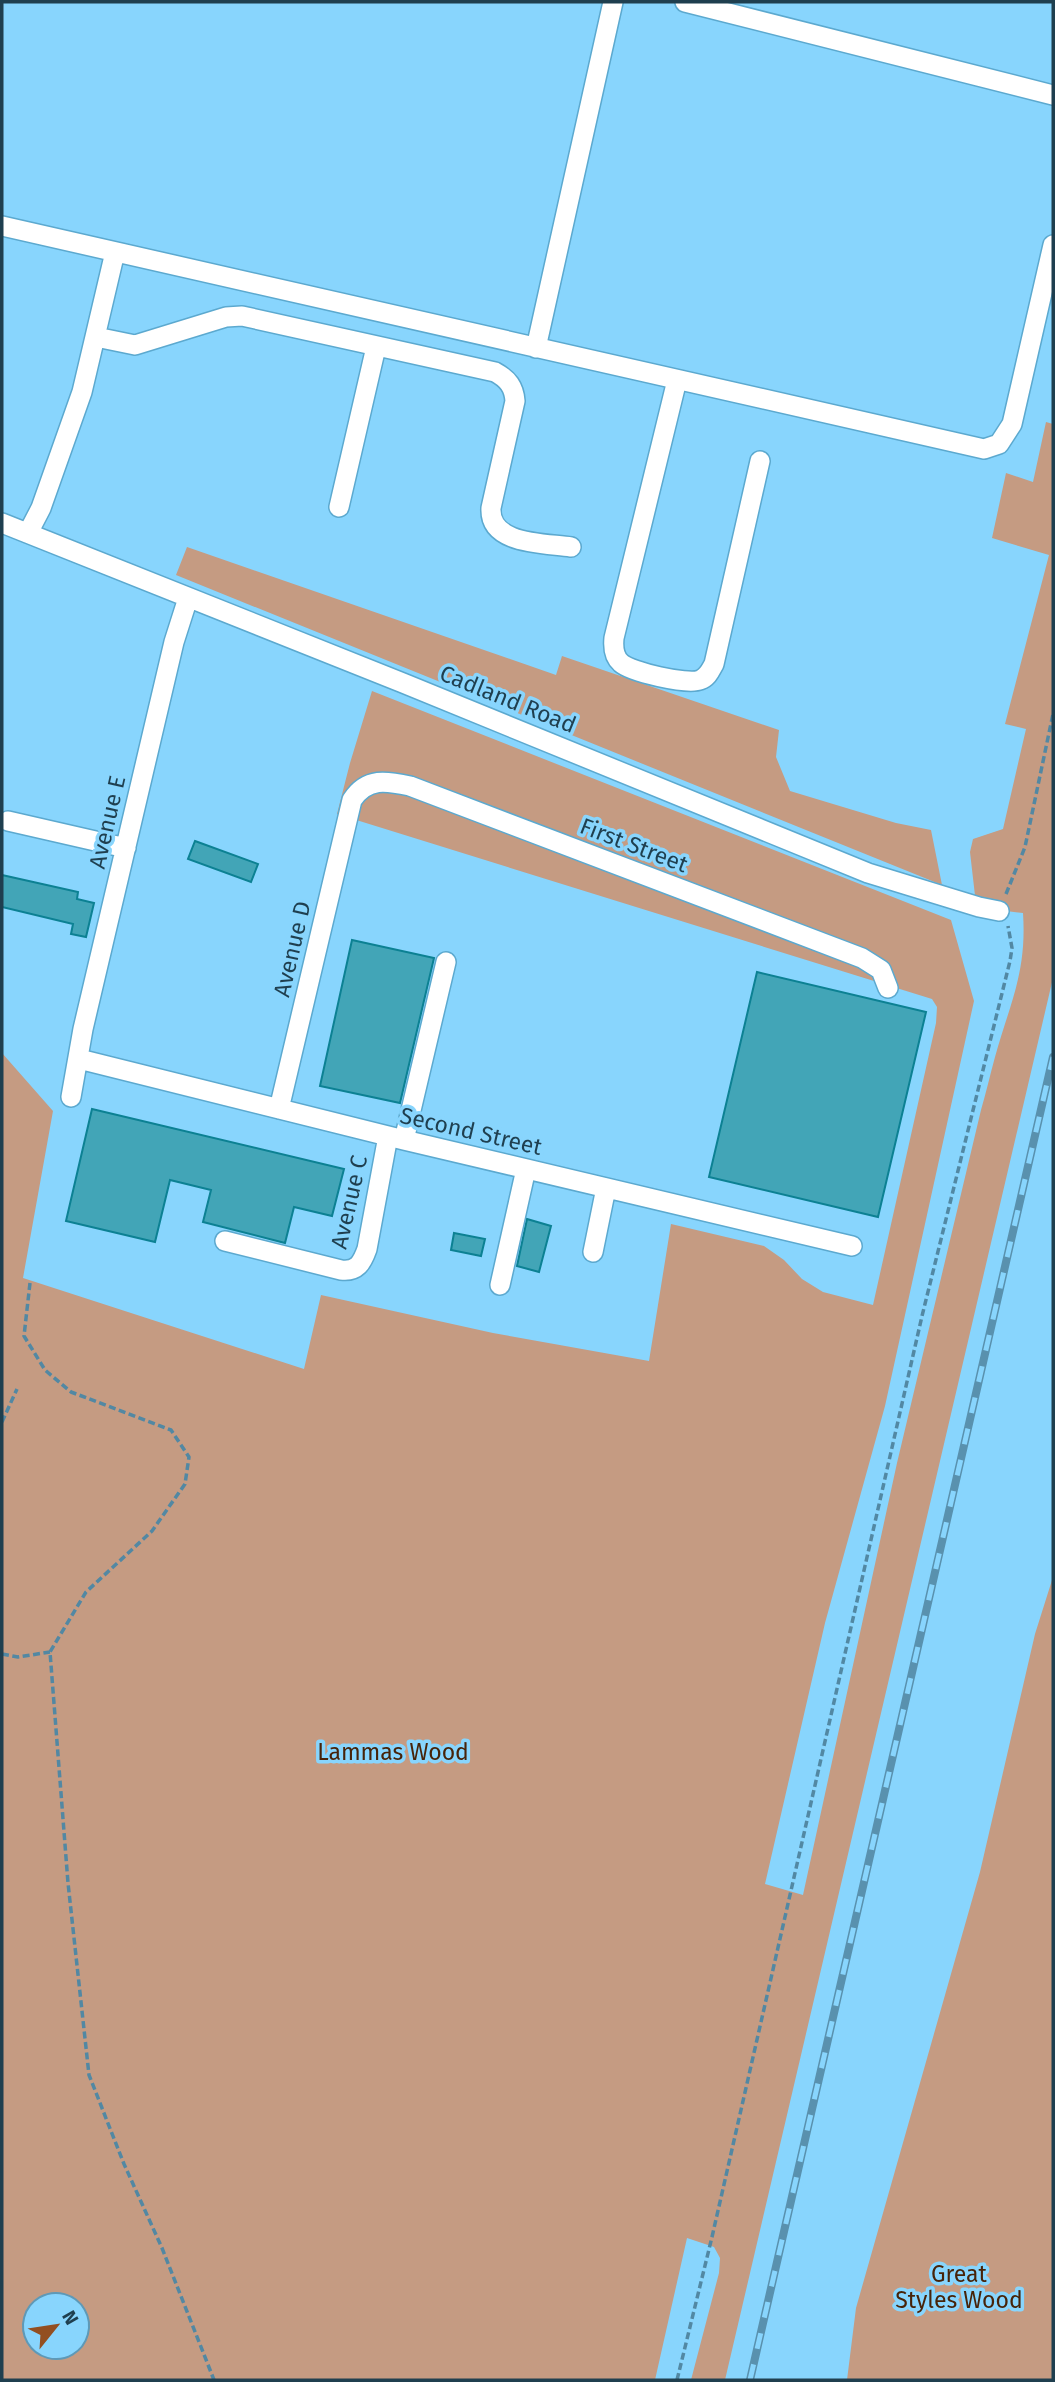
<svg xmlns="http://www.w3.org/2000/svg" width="1055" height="2382" font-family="'Fira Sans',sans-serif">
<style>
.green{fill:#c59b82;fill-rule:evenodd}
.building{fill:#42a5b7;stroke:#0c8193;stroke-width:2}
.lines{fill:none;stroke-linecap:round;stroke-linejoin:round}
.minor-casing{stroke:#5ca9cf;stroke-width:22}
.path{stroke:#5288a3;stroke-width:3.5;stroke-dasharray:7 3.5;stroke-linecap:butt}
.minor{stroke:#fff;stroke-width:19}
.rail-casing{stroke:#5991ae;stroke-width:8}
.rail{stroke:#88d5fd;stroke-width:5;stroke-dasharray:16;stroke-linecap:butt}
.labels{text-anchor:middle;stroke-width:7;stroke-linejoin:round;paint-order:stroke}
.street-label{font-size:23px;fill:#1f3f4f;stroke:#88d5fd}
.park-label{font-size:23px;fill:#472309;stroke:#88d5fd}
</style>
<rect width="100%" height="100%" fill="#88d5fd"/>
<path class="green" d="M 1046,422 L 1053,424 L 1053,978 L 725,2380 L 691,2380 L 719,2273 L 720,2258 L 714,2247 L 687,2238 L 655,2380 L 2,2380 L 2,1053 L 53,1111 L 23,1278 L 304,1369 L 321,1295 L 493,1333 L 649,1361 L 671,1224 L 764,1246 L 784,1260 L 802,1279 L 823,1292 L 873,1305 L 936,1023 L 937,1007 L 932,999 L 337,814 L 350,763 L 372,691 L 951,920 L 974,1001 L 885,1406 L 825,1623 L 765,1884 L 803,1895 L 897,1463 L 981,1110 C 986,1093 990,1075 995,1057 C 1010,1003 1027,972 1023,913 L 1006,911 L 977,913 L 970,852 L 973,839 L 1003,829 L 1026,729 L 1005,724 L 1049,555 L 992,538 L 1006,473 L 1033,482 ZM 35,2305 L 77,2305 L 77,2347 L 35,2347 Z
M 187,547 L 556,675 L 562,656 L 779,730 L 776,757 L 790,791 L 896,823 L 931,830 L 942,885 L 176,575 Z
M 1053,1577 L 1053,2380 L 847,2380 L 856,2308 L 980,1872 L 1035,1634 Z"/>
<path class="building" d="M 195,841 L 258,864 L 251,882 L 188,859 Z
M 2,875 L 78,892 L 77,899 L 94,903 L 86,937 L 71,934 L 73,924 L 2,907 Z
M 352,940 L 434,958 L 400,1103 L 320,1086 Z
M 757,972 L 926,1012 L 878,1217 L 709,1177 Z
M 92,1109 L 344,1169 L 332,1216 L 294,1207 L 285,1243 L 203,1222 L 211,1190 L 170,1180 L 155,1242 L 66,1221 Z
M 527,1219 L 551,1226 L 539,1272 L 517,1266 Z
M 454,1233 L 485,1239 L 481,1256 L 451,1250 Z"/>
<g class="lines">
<g class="minor-casing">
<path id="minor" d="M 685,2 L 1053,95
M 2,226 L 984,449 L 999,444 L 1012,424 L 1053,245
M 96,337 L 135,345 L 226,317 L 242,316 L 495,372 C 508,379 514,387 515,401 L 491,508 C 489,545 544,543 571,547
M 536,348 L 613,2
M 677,380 L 614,638 C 613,648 614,657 621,663 C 631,672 687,685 700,680 C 708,677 710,671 714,664 L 760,461
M 339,507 L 376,347
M 2,523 L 403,683 L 868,873 L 979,907 L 999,911
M 28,533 L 41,508 L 82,392 L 115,252
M 8,821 L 126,848
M 79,1059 L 404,1140 L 852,1246
M 71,1097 L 83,1029 L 174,642 L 188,598
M 279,1109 L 352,800 C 367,777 387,781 410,786 L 862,958 L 881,970 L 888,988
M 404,1140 L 446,962
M 225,1241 L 341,1270 C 357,1272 362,1263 367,1249 L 388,1136
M 593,1252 L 606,1188
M 500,1285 L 526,1169"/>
</g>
<path class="path" d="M 1006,894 L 1025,847 L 1053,714
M 30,1283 L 24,1336 L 45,1370 L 71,1392 L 171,1430 L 189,1457 L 185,1484 L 152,1531 L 86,1592 L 50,1652 L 68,1883 L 89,2075 L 124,2164 L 162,2248 L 214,2380
M 2,1422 L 17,1389
M 2,1654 L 18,1657 L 50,1652
M 677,2380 L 712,2237 L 922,1316 L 1010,961 L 1012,948 L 1008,926"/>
<use href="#minor" class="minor"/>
<g class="rail-casing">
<path id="rail" d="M 750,2380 L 1053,1057"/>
</g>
<use href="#rail" class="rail"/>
</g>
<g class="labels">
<g class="street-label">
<text transform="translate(508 699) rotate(22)" y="8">Cadland Road</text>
<text transform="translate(107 822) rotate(-77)" y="8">Avenue E</text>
<text transform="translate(634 845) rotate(21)" y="8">First Street</text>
<text transform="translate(292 949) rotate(-77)" y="8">Avenue D</text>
<text transform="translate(471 1131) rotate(13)" y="8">Second Street</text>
<text transform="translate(349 1202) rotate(-77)" y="8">Avenue C</text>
</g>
<g class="park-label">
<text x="393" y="1760">Lammas Wood</text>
<text x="959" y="2282">Great<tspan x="959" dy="26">Styles Wood</tspan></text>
</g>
</g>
<rect width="1055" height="2382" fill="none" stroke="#1f3f4f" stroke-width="7"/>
<g transform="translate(56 2326) rotate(60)"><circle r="33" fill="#88d5fd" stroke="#5e99b7" stroke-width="2"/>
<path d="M0-5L12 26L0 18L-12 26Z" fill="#934f21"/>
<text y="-10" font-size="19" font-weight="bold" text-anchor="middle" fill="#1f3f4f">N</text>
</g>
</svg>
